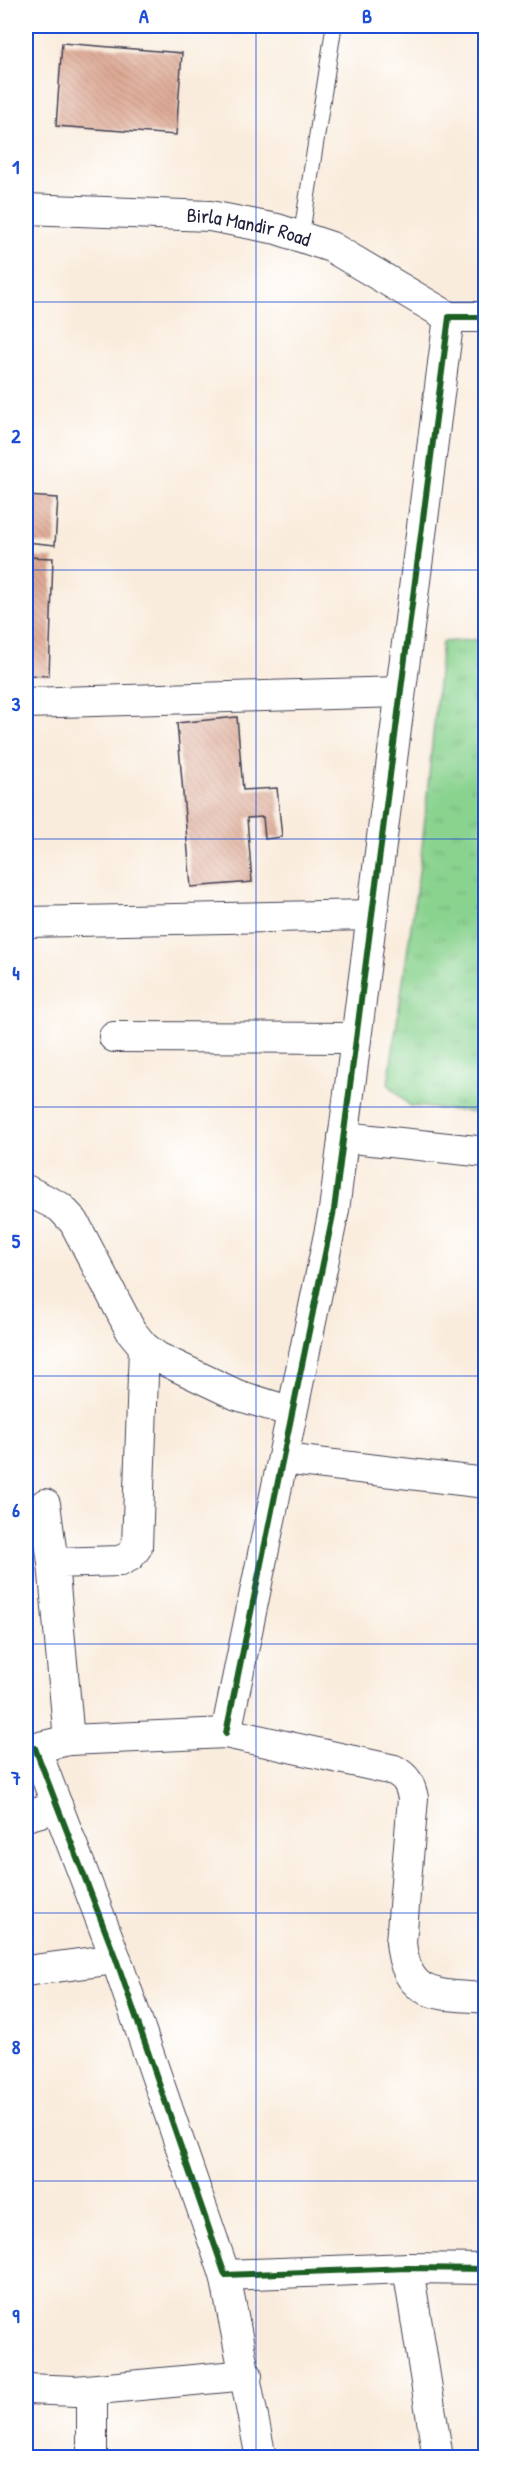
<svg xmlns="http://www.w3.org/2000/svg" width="511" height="2483" font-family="'Patrick Hand',sans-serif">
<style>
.park{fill:url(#park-tufts);stroke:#567a65;stroke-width:1.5}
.building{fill:url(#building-back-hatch)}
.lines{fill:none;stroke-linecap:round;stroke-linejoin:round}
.lane-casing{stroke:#424053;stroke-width:17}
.street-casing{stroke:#424053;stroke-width:32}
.lane{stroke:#fff;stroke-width:15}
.street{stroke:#fff;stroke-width:30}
.cycleway-casing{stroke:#fff;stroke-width:10}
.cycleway{stroke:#1b5e20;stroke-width:6}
.grid{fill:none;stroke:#1d4ed8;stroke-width:1.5;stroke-opacity:0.55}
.labels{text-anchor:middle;stroke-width:4.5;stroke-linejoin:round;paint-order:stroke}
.street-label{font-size:20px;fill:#22223b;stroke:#fff}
.neatline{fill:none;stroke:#1d4ed8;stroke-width:2}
.grid-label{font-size:20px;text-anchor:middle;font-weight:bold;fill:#1d4ed8}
</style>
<defs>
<pattern id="park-tufts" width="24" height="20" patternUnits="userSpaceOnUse" patternTransform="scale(1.5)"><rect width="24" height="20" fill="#8ad38f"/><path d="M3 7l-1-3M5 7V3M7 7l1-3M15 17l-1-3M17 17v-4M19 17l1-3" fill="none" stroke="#77b57c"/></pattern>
<pattern id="building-back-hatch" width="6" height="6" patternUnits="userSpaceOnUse" patternTransform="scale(1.5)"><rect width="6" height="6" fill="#deaa95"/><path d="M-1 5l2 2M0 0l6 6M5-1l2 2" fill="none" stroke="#be9281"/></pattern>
</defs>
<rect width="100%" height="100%" fill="#fff"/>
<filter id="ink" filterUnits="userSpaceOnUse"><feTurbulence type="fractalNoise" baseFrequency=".0167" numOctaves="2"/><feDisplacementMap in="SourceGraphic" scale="12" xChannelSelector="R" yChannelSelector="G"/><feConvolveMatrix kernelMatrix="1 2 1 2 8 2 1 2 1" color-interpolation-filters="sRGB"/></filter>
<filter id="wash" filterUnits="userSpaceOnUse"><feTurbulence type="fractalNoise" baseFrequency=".008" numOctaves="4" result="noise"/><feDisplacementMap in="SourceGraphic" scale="24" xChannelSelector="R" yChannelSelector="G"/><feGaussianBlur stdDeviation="1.35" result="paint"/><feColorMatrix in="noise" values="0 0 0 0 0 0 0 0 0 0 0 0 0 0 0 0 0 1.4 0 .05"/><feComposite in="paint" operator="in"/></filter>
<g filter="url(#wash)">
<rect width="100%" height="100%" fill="#f9ecdc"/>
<path class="park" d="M 485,639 L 486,639 L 485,1113 L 410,1106 L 388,1084 L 421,858 L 442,642 Z"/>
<g id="blocks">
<path class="building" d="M 62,43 L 182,53 L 176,135 L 56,126 Z
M 26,496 L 58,498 L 55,545 L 26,542 Z
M 26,557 L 53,558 L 49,676 L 26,675 Z
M 237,717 L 243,790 L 277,788 L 282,837 L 265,839 L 263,817 L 247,818 L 252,882 L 191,887 L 177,723 Z"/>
</g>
</g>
<g filter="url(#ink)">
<use href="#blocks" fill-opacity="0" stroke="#424053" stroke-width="1.5"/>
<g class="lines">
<g class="lane-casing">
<path id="lane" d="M 301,237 L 334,26"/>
</g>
<g class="street-casing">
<g id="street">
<path id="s1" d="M 26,209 L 210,216 L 277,229 L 331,247 L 449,317"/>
<path d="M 26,703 L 400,692"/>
<path d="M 26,922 L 372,915"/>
<path d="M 114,1037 L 356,1038"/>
<path d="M 343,1137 L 486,1152"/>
<path d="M 26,1190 L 60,1207 L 74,1222 L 131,1331 L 144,1347 L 157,1357 L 237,1395 L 292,1412"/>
<path d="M 283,1459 L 486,1483"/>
<path d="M 45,1504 L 53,1563"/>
<path d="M 226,1733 L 334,1210 L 449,317 L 486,317"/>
<path d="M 69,1740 L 53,1563 L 120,1561 L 130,1556 L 137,1547 L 144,1347"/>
<path d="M 26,1745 L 35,1748 L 116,1959 L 225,2275 L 408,2268 L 486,2269"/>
<path d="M 35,1748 L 69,1740 L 226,1733 L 394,1770 C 407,1777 410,1784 413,1798 L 401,1942 C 406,2000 439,1994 486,1998"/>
<path d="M 26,1816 L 58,1807"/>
<path d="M 26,1971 L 116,1959"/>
<path d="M 408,2268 L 438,2458"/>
<path d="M 225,2275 L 261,2458"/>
<path d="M 26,2389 L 76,2391 L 247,2375"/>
<path d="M 92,2390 L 92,2458"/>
</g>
</g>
<use href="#lane" class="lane"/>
<use href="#street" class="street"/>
<g class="cycleway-casing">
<path id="cycleway" d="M 226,1733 L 334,1210 L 449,317 L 486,317
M 26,1745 L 35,1748 L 116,1959 L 225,2275 L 408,2268 L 486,2269"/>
</g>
<use href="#cycleway" class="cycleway"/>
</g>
</g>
<path class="grid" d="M 256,26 L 256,2458M 26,302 L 486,302M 26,570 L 486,570M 26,839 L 486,839M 26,1107 L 486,1107M 26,1376 L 486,1376M 26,1644 L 486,1644M 26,1913 L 486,1913M 26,2181 L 486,2181"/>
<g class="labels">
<g class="street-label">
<text dy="7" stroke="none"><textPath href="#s1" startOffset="224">Birla Mandir Road</textPath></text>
</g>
</g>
<rect width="511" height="2483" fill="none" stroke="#fff" stroke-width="66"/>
<rect x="33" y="33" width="445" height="2417" class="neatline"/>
<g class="grid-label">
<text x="144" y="23">A</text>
<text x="367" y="23">B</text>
<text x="16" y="174">1</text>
<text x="16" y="443">2</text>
<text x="16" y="711">3</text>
<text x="16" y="980">4</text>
<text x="16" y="1248">5</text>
<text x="16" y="1517">6</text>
<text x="16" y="1785">7</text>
<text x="16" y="2054">8</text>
<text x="16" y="2323">9</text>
</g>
</svg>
